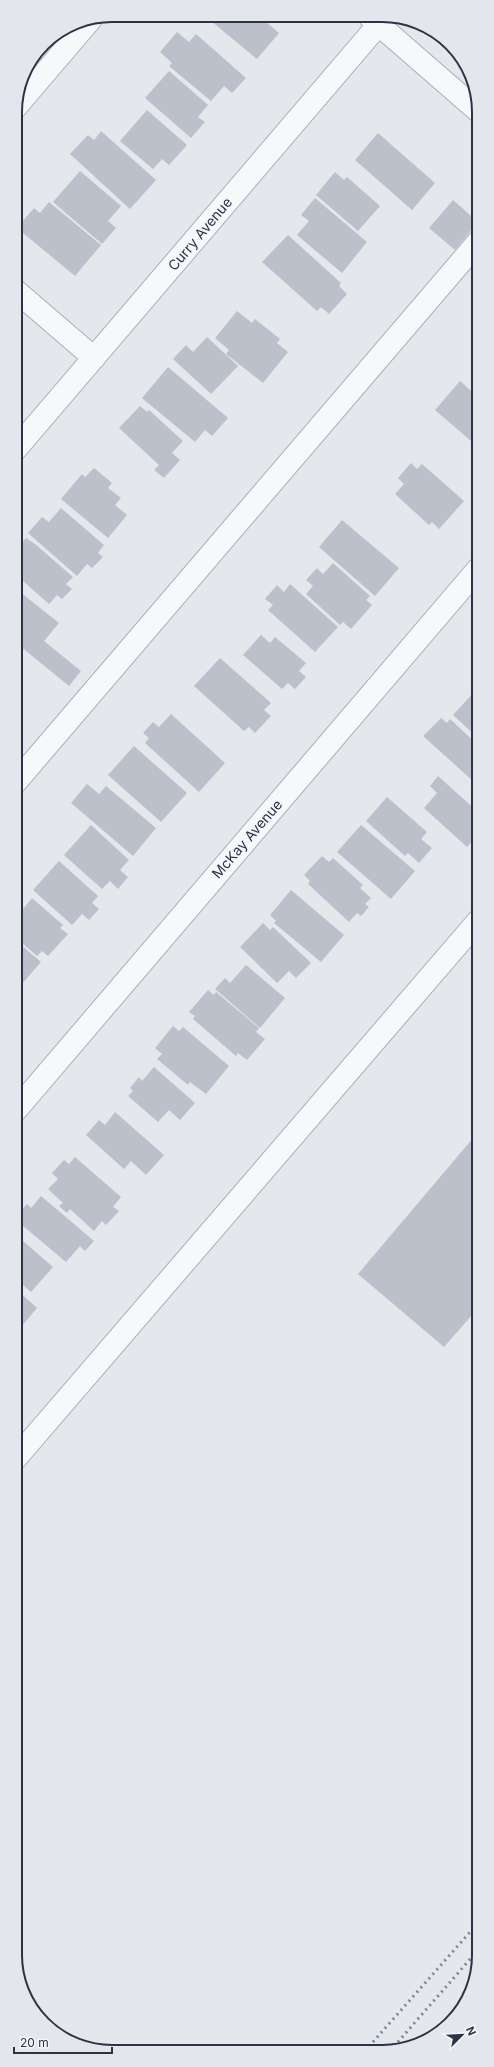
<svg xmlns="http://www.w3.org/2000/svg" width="494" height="2067" font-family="Inter,sans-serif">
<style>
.building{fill:#bbc0ca}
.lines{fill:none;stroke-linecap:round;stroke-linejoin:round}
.minor-casing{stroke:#a9aeb7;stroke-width:24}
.minor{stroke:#f7f8fa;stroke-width:22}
.rail{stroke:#7d8696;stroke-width:3;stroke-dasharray:2 4;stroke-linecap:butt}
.labels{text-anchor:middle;stroke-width:3.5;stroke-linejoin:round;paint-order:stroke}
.street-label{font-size:14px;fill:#2b3445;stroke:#f4f6f9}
.rim{fill:none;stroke:#2b3445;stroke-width:2}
</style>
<rect width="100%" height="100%" fill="#e4e7ec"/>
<path class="building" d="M 205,16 L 259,16 L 279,33 L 257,59 Z
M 177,32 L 189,42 L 196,34 L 246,78 L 232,93 L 224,86 L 211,101 L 169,66 L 172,63 L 160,52 Z
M 169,71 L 208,105 L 198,117 L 205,122 L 191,138 L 145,98 Z
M 147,110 L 187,145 L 169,165 L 162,159 L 153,169 L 120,141 Z
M 101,131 L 156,180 L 130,209 L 70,154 L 88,135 L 94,140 Z
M 378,133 L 435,183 L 412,210 L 355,160 Z
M 80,171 L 121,206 L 108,221 L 116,228 L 102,244 L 53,202 Z
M 335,172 L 344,180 L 347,177 L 380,206 L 358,231 L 316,195 Z
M 315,198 L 367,242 L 342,273 L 297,235 L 309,221 L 301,215 Z
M 453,200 L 478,222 L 455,250 L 429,228 Z
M 49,202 L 101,245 L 75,276 L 17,228 L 34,208 L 40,213 Z
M 288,235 L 341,283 L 339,286 L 347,294 L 329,314 L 321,307 L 317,311 L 262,262 Z
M 237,311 L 252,323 L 255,319 L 280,339 L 277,343 L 288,352 L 263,383 L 226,354 L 229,350 L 215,338 Z
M 207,337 L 238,366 L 211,394 L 173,359 L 186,345 L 193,352 Z
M 168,367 L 228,418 L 212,436 L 205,430 L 195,442 L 142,398 Z
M 460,381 L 478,397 L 478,447 L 435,410 Z
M 140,406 L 147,412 L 149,410 L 183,441 L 172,453 L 180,460 L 164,478 L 154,470 L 159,465 L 119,428 Z
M 411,463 L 417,469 L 422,464 L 464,501 L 439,529 L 432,522 L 429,525 L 395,494 L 404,484 L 398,478 Z
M 94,468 L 112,483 L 108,488 L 121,498 L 115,505 L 127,515 L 108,538 L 61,499 L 82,474 L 85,477 Z
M 61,508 L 104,545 L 98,553 L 103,557 L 92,568 L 87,564 L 77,576 L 28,533 L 42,517 L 49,522 Z
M 342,520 L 399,568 L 375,596 L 319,547 Z
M 26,538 L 35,544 L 73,577 L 66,584 L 72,589 L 62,599 L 57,595 L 49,604 L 15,574 L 15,550 Z
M 333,563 L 370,596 L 366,600 L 372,605 L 351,629 L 343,622 L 340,625 L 306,594 L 313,586 L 306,580 L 317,568 L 323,574 Z
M 290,584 L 338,627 L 315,652 L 268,610 L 273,605 L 265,599 L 277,585 L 284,592 Z
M 15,588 L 59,623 L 44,641 L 81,671 L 69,686 L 15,642 Z
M 261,635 L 270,643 L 275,637 L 306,663 L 299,671 L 306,677 L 295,689 L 288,683 L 282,689 L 243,655 Z
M 220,658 L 271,703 L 264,710 L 271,716 L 255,733 L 249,727 L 244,731 L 194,686 Z
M 475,691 L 478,695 L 478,738 L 453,715 Z
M 171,714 L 225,763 L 199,792 L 145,743 L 149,738 L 143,733 L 153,722 L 159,727 Z
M 441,718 L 447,723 L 450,719 L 478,745 L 478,775 L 473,781 L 423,736 Z
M 134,746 L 187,793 L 161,822 L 108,775 Z
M 438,776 L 478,812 L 478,818 L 471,826 L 478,835 L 467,847 L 424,808 L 437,793 L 430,786 Z
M 87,784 L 99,794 L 106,786 L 156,828 L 133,856 L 71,803 Z
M 387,797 L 427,832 L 421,839 L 432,848 L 419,863 L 408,853 L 405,856 L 366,821 Z
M 91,825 L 129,860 L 120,870 L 128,877 L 118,889 L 110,881 L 102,889 L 64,855 Z
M 361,825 L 415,871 L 391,899 L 337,852 Z
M 322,856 L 329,862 L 333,858 L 363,885 L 360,888 L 371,898 L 365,904 L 369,907 L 361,916 L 357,913 L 349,922 L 308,884 L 310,881 L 304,875 Z
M 59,861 L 98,896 L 92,903 L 99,909 L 89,920 L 82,914 L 72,925 L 33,890 Z
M 291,890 L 344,935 L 321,962 L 274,923 L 276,921 L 270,915 Z
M 32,898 L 63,925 L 60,928 L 68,934 L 48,956 L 42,951 L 37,956 L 15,937 L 15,903 L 17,902 L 24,908 Z
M 263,923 L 270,930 L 273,927 L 311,963 L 296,978 L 289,971 L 277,983 L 240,947 Z
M 15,940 L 41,962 L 21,985 L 16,980 Z
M 246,965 L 285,998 L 260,1028 L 215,989 L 225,978 L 230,983 Z
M 208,990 L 214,995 L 216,992 L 259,1028 L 256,1032 L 265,1039 L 247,1060 L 238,1053 L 236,1056 L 193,1019 L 195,1016 L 189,1012 Z
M 173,1026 L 179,1031 L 183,1027 L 229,1066 L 206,1094 L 190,1082 L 188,1085 L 157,1059 L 162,1054 L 155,1048 Z
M 154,1067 L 195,1103 L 180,1120 L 169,1110 L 158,1122 L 128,1096 L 133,1091 L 130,1088 L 139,1077 L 142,1081 Z
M 115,1112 L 164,1155 L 146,1175 L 131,1161 L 124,1169 L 86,1135 L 99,1120 L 105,1125 Z
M 479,1131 L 479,1307 L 444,1347 L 358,1274 Z
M 75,1157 L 121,1197 L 113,1207 L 119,1211 L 106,1225 L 102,1221 L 94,1231 L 70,1209 L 67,1213 L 59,1206 L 63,1203 L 48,1189 L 58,1179 L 52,1173 L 64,1160 L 69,1164 Z
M 41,1196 L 94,1241 L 85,1251 L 80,1246 L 66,1262 L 16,1220 L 16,1216 L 27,1204 L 31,1208 Z
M 16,1235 L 53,1267 L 31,1292 L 16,1279 Z
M 16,1289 L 37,1308 L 16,1333 Z"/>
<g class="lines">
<g class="minor-casing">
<path id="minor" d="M 370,17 L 478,111
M 15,108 L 91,19
M 15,290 L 94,358
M 15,450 L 385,17
M 15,783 L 478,242
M 16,1110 L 478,569
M 16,1458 L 478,921"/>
</g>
<use href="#minor" class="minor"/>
<path class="rail" d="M 365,2051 L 479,1922
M 390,2051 L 479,1949"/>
</g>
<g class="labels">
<g class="street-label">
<text transform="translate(200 234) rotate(-50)" y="5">Curry Avenue</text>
<text transform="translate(247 839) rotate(-49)" y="5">McKay Avenue</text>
</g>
</g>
<path d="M0 0H494V2067H0ZM112 22H382A90 90 0 0 1 472 112V1955A90 90 0 0 1 382 2045H112A90 90 0 0 1 22 1955V112A90 90 0 0 1 112 22Z" fill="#e4e6eb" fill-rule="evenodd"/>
<path class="rim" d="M112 22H382A90 90 0 0 1 472 112V1955A90 90 0 0 1 382 2045H112A90 90 0 0 1 22 1955V112A90 90 0 0 1 112 22Z"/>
<g transform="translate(462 2035) rotate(66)" stroke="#f4f6f9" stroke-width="3" paint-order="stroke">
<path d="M0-3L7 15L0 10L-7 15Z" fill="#2b3445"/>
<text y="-6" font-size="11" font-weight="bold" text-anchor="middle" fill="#2b3445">N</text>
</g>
<path d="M14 2047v6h98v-6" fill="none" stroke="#2b3445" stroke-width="2"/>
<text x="20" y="2047" font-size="12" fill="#2b3445" stroke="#f4f6f9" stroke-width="3" paint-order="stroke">20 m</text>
</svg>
